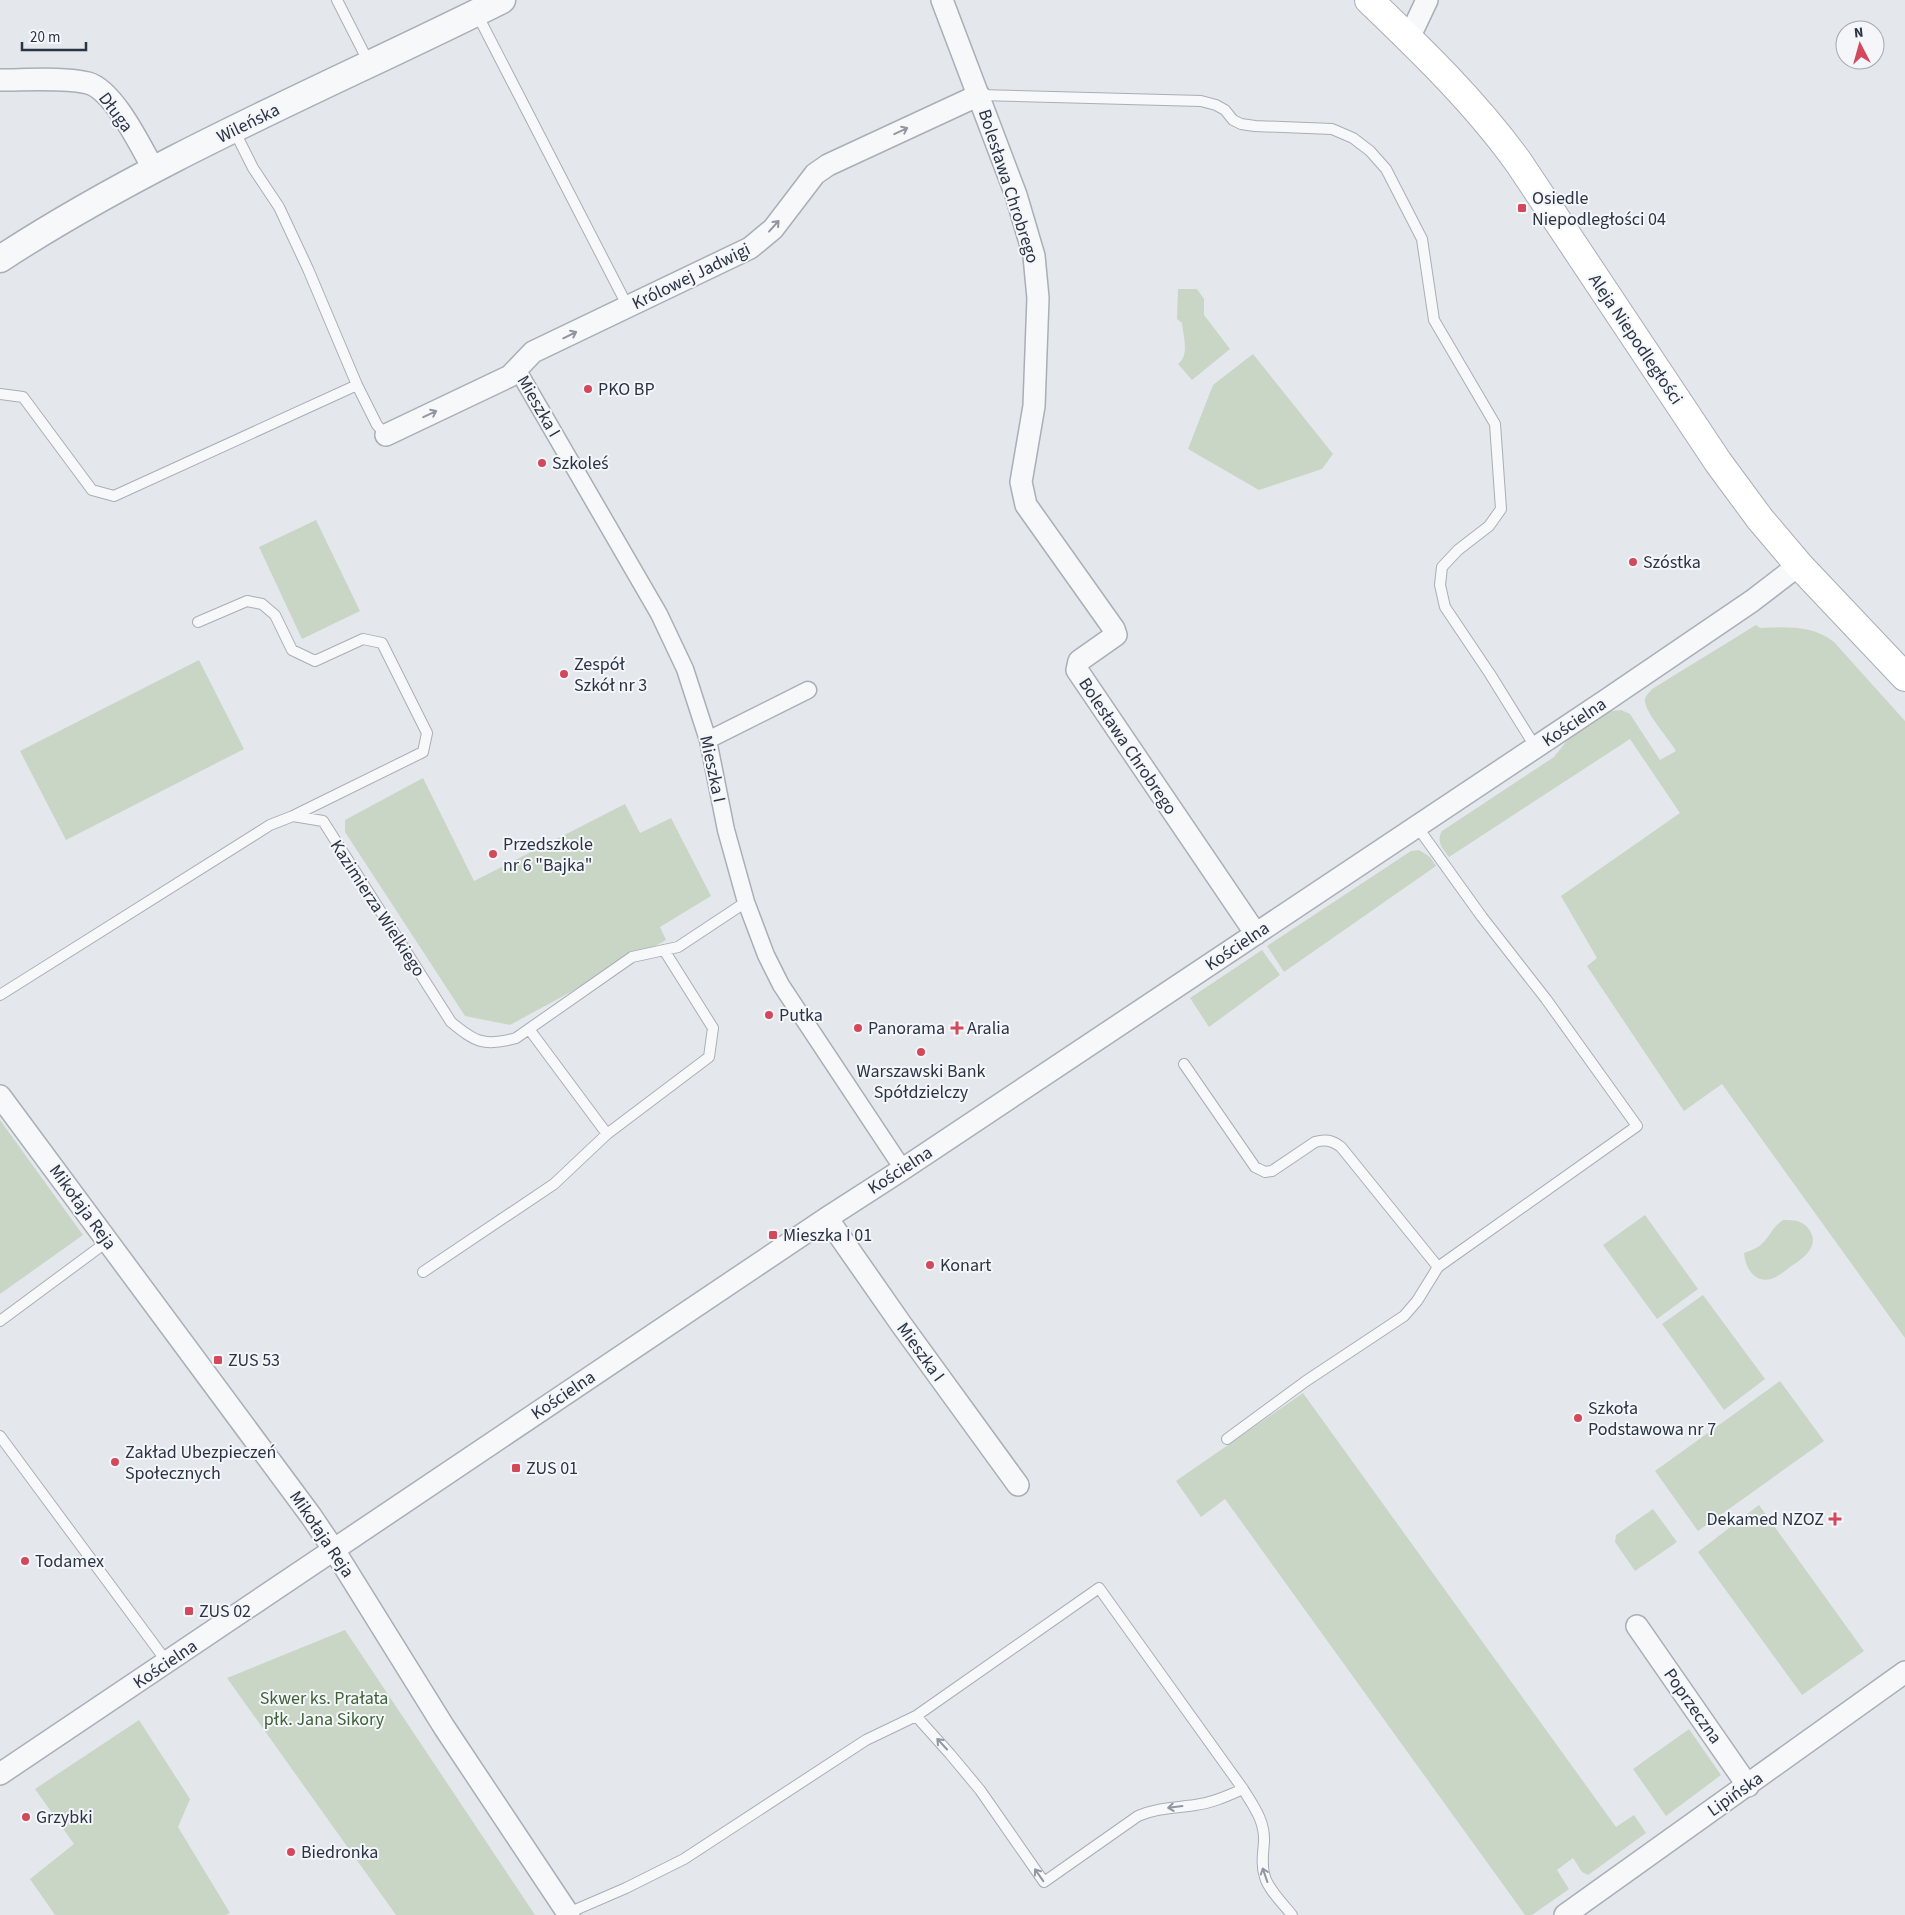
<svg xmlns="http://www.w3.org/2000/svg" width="1905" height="1915" font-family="'Source Sans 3',sans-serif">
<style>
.green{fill:#c9d6c5}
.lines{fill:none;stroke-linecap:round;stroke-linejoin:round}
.service-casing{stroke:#a9aeb7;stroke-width:12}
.pedestrian-casing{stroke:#a9aeb7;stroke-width:19}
.minor-casing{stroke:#a9aeb7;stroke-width:24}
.tertiary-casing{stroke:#a9aeb7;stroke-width:29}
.secondary-casing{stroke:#a9aeb7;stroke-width:30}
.service{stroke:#f7f8fa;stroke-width:10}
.pedestrian{stroke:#f7f8fa;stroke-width:16}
.minor{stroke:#f7f8fa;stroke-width:21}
.tertiary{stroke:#f7f8fa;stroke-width:26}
.secondary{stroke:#fff;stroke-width:28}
.oneway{stroke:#9196a0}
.poi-dot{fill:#d1495b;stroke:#f4f6f9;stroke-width:2}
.labels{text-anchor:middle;stroke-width:4;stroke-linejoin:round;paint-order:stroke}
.street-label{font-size:18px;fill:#2b3445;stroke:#f4f6f9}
.poi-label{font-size:18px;fill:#2b3445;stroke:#f4f6f9;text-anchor:start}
.park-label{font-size:18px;fill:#3f6138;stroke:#f4f6f9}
</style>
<rect width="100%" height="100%" fill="#e4e7ec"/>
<path class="green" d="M 1178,289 L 1197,289 L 1204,299 L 1204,315 L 1230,349 L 1192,380 L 1178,364 C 1190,355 1183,335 1182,323 L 1177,319 Z
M 1253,354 L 1333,454 L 1322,469 L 1259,490 L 1188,449 L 1213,385 Z
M 316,520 L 360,611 L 302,639 L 259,547 Z
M 1756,625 L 1760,628 C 1787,627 1812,625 1834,642 L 1905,721 L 1905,1338 L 1722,1084 L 1684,1111 L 1587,966 L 1597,958 L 1561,896 L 1680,813 L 1630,739 L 1449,857 C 1442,848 1436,841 1442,831 L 1554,757 L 1573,733 L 1612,711 L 1621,710 L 1630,714 L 1660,760 L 1676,751 C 1670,740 1643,711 1645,699 C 1646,695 1650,692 1652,689 Z
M 199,660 L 244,749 L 66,840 L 20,751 Z
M 423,778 L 474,881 L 625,804 L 640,833 L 671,818 L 711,896 L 660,927 L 666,940 L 510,1025 L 465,1016 L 345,832 L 345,820 Z
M 1419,850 L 1430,857 L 1436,866 L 1284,972 L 1267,946 L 1411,851 Z
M 1262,950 L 1280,975 L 1209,1027 L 1190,998 Z
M 0,1120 L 83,1235 L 0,1294 Z
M 1645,1215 L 1698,1289 L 1657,1319 L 1603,1245 Z
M 1783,1220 C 1794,1220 1801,1220 1808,1228 C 1822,1245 1803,1259 1790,1267 C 1785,1271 1780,1275 1774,1278 C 1756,1285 1745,1269 1744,1253 C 1771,1245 1765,1233 1783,1220 Z
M 1703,1295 L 1765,1379 L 1724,1410 L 1662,1324 Z
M 1780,1381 L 1824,1441 L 1698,1531 L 1655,1471 Z
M 1303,1393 L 1616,1827 L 1634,1815 L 1646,1833 L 1588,1875 L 1582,1872 L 1573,1858 L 1557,1870 L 1569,1889 L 1532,1915 L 1525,1915 L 1225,1499 L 1201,1517 L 1176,1481 Z
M 1759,1505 L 1864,1651 L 1802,1695 L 1698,1552 Z
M 1653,1509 L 1677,1542 L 1635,1571 L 1615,1542 L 1616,1535 Z
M 345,1630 L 535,1915 L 396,1915 L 227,1678 Z
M 139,1720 L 190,1799 L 178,1827 L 230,1913 L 226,1915 L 55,1915 L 30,1879 L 74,1844 L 35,1789 Z
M 1689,1729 L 1721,1775 L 1666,1816 L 1633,1769 Z"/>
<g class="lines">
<g class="service-casing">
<path id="service" d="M 337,0 L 369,63
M 477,14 L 628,307
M 979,95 L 1201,101 L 1216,105 L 1225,110 L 1233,120 L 1241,124 L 1255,126 L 1332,129 L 1353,138 L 1370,151 L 1386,169 L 1422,239 L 1434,320 L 1495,424 L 1501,509 L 1489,526 L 1458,550 L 1442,567 L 1440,585 L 1445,607 L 1490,674 L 1536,748
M 234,130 L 253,168 L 279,207 L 308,269 L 357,385 L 377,425 L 386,435
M 0,394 L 23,397 L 92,490 L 114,496 L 357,385
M 198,622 L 247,601 L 262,604 L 275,615 L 292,650 L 315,661 L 363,639 L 382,643 L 427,733 L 423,752 L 293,816
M 0,995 L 270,825 L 293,816 L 323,821 L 451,1022 C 475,1042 484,1047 516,1038 L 632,957 L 678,947 L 746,902
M 529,1029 L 607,1134
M 1184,1064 L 1255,1167 L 1265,1172 L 1272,1171 L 1315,1142 C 1325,1139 1332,1140 1341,1147 L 1438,1267
M 423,1272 L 554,1184 L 607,1134 L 709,1057 L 713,1028 L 664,950
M 0,1321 L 108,1241
M 0,1436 L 167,1662
M 1227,1439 L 1306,1381 L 1404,1316 L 1417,1301 L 1438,1267 L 1637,1126 L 1546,999 L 1482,917 L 1416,825
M 916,1716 L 950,1754 L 980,1790 L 1044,1882 L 1138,1816 C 1156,1808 1175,1808 1195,1805 C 1212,1803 1227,1796 1243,1789 C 1254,1807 1265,1821 1264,1842 C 1263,1854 1261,1866 1265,1877 C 1268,1889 1284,1905 1292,1915
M 568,1913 L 626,1888 L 684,1859 L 866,1740 L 916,1716 L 1099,1588 L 1243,1789"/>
</g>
<g class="pedestrian-casing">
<path id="pedestrian" d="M 517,369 L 659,614 L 685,669 L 708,740 L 726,830 L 746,902 L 766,955 L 781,985 L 903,1169
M 708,740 L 808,690"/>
</g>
<g class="minor-casing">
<path id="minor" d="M 942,0 L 1016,195 L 1034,256 L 1038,298 L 1034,406 L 1021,482 L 1026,505 L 1114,629 L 1116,635 L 1079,661 L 1077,670 L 1256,934
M 1409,38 L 1427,0
M 0,80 C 25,80 65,77 88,83 C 114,90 141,147 154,170
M 386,435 L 510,376 L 533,352 L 750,248 L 773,229 L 815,174 L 828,165 L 979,95
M 0,1096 L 311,1516 L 334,1550 L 444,1727 L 569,1915
M 827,1218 L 901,1324 L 1018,1485
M 1637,1626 L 1748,1786
M 0,1774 L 827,1218 L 903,1169 L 1605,701 L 1752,601 L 1799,565
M 1565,1915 L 1905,1672"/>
</g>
<g class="tertiary-casing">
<path id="tertiary" d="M 0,259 C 158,156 334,84 502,0"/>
</g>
<g class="secondary-casing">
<path id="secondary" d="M 1369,0 C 1422,51 1476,103 1519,163 L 1718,462 L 1760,519 L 1799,565 L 1905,677"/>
</g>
<use href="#service" class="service"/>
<use href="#pedestrian" class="pedestrian"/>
<use href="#minor" class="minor"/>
<use href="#tertiary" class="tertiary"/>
<use href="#secondary" class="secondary"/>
</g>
<defs><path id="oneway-shaft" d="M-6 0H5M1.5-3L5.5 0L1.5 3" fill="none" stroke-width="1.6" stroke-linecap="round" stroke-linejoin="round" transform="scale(1.25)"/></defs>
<g class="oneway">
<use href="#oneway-shaft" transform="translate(901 131) rotate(-25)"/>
<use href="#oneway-shaft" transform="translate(774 226) rotate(-48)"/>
<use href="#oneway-shaft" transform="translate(570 335) rotate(-26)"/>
<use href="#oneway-shaft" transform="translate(430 414) rotate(-25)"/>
<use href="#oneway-shaft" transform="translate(942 1744) rotate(-133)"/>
<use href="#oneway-shaft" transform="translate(1175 1807) rotate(173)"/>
<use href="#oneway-shaft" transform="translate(1039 1875) rotate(-125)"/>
<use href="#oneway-shaft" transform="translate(1265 1875) rotate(-109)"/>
</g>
<g class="poi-dot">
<rect x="1517" y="203" width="10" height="10" rx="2.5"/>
<circle cx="588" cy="389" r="5"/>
<circle cx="542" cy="463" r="5"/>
<circle cx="1633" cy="562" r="5"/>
<circle cx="564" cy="674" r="5"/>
<circle cx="493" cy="854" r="5"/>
<circle cx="769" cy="1015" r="5"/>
<circle cx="858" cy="1028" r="5"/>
<path d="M954.5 1020.5h5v5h5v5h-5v5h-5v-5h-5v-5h5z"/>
<circle cx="921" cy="1052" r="5"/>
<rect x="768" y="1230" width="10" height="10" rx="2.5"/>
<circle cx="930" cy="1265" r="5"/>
<rect x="213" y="1355" width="10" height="10" rx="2.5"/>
<circle cx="1578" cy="1418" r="5"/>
<circle cx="115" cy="1462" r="5"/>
<rect x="511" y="1463" width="10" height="10" rx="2.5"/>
<path d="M1832.5 1511.5h5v5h5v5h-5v5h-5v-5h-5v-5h5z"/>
<circle cx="25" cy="1561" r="5"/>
<rect x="184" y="1606" width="10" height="10" rx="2.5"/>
<circle cx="26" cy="1817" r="5"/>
<circle cx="291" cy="1852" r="5"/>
</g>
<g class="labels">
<g class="street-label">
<text transform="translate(116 112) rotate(53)" y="6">Długa</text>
<text transform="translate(248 123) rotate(-26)" y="6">Wileńska</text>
<text transform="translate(1009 186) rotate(72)" y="6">Bolesława Chrobrego</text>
<text transform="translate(691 276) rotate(-26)" y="6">Królowej Jadwigi</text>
<text transform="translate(1636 339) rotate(56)" y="6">Aleja Niepodległości</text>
<text transform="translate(539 406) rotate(60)" y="6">Mieszka I</text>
<text transform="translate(1574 722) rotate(-34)" y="6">Kościelna</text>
<text transform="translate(1128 746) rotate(56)" y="6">Bolesława Chrobrego</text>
<text transform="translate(713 769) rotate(78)" y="6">Mieszka I</text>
<text transform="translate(378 908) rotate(57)" y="6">Kazimierza Wielkiego</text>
<text transform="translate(1237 946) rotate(-34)" y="6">Kościelna</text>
<text transform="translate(900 1170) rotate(-33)" y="6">Kościelna</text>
<text transform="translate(83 1207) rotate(54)" y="6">Mikołaja Reja</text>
<text transform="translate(921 1352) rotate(54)" y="6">Mieszka I</text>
<text transform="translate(563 1395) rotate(-34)" y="6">Kościelna</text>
<text transform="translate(322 1534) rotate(56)" y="6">Mikołaja Reja</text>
<text transform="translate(165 1664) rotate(-34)" y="6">Kościelna</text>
<text transform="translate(1693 1706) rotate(55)" y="6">Poprzeczna</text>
<text transform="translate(1735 1794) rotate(-35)" y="6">Lipińska</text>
</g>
<g class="poi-label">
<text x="1532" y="204">Osiedle<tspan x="1532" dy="21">Niepodległości 04</tspan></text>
<text x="598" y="395">PKO BP</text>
<text x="552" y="469">Szkoleś</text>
<text x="1643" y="568">Szóstka</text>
<text x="574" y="670">Zespół<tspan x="574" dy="21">Szkół nr 3</tspan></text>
<text x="503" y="850">Przedszkole<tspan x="503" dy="21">nr 6 "Bajka"</tspan></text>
<text x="779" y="1021">Putka</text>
<text x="868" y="1034">Panorama</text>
<text x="967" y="1034">Aralia</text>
<text x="921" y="1077" text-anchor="middle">Warszawski Bank<tspan x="921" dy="21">Spółdzielczy</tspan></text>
<text x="783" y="1241">Mieszka I 01</text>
<text x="940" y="1271">Konart</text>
<text x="228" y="1366">ZUS 53</text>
<text x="1588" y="1414">Szkoła<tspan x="1588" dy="21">Podstawowa nr 7</tspan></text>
<text x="125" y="1458">Zakład Ubezpieczeń<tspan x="125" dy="21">Społecznych</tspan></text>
<text x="526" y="1474">ZUS 01</text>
<text x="1824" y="1525" text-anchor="end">Dekamed NZOZ</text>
<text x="35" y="1567">Todamex</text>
<text x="199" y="1617">ZUS 02</text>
<text x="36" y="1823">Grzybki</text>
<text x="301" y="1858">Biedronka</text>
</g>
<g class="park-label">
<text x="324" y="1704">Skwer ks. Prałata<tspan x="324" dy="21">płk. Jana Sikory</tspan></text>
</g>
</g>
<g transform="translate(1860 45) rotate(354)"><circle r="24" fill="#f4f6f9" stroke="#a4a8b1"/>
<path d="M0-4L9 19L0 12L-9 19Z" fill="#d1495b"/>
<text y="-8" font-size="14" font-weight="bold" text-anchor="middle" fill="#2b3445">N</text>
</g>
<path d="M22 42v8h64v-8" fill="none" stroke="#2b3445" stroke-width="2.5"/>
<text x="30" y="42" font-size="15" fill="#2b3445" stroke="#f4f6f9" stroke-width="4" paint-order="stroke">20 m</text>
</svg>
